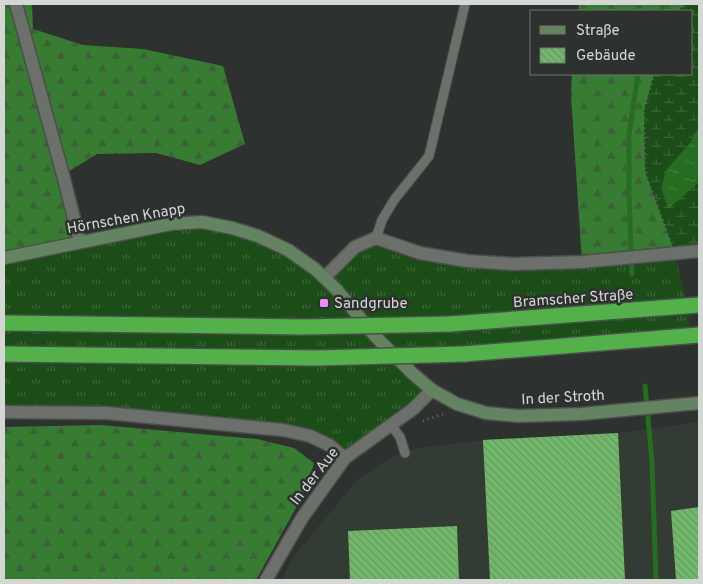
<svg xmlns="http://www.w3.org/2000/svg" width="703" height="584" font-family="Overpass,sans-serif">
<style>
.built{fill:#333c32}
.grass{fill:url(#grass-tufts)}
.forest{fill:url(#forest-firs)}
.wetland{fill:url(#wetland-marsh)}
.water{fill:url(#water-ripples)}
.lines{fill:none;stroke-linecap:round;stroke-linejoin:round}
.stream{stroke:#266c21;stroke-width:5}
.building{fill:url(#building-back-hatch)}
.lane-casing{stroke:#4b4f4b;stroke-width:11}
.street-casing{stroke:#4b4f4b;stroke-width:15}
.secondary-casing{stroke:#4b4f4b;stroke-width:15}
.highway-casing{stroke:#4b4f4b;stroke-width:18}
.path{stroke:#666966;stroke-width:3;stroke-dasharray:1 4;stroke-linecap:butt}
.lane{stroke:#6b706b;stroke-width:9}
.street{stroke:#6b706b;stroke-width:12}
.secondary{stroke:#648461;stroke-width:12}
.highway{stroke:#53b14b;stroke-width:15}
.highway-bridge-casing{stroke:#4b4f4b;stroke-width:18;stroke-linecap:butt}
.highway-bridge{stroke:#53b14b;stroke-width:15}
.poi-dot{fill:#ec8cfa;stroke:#2e322e;stroke-width:2}
.labels{text-anchor:middle;stroke-width:5;stroke-linejoin:round;paint-order:stroke}
.street-label{font-size:15px;fill:#d4d7d4;stroke:#2e322e}
.poi-label{font-size:15px;fill:#d4d7d4;stroke:#2e322e;text-anchor:start}
</style>
<defs>
<pattern id="grass-tufts" width="24" height="20" patternUnits="userSpaceOnUse" patternTransform="scale(1.25)"><rect width="24" height="20" fill="#1a4d17"/><path d="M3 7l-1-3M5 7V3M7 7l1-3M15 17l-1-3M17 17v-4M19 17l1-3" fill="none" stroke="#3a6638"/></pattern>
<pattern id="forest-firs" width="22" height="20" patternUnits="userSpaceOnUse" patternTransform="scale(1.25)"><rect width="22" height="20" fill="#377c32"/><path d="M5 1l3.5 6h-7zM16 11l3.5 6h-7z" fill="#3b6138"/></pattern>
<pattern id="wetland-marsh" width="20" height="14" patternUnits="userSpaceOnUse" patternTransform="scale(1.25)"><rect width="20" height="14" fill="#1a4d17"/><path d="M1 5h8M5 5V1M11 12h8M15 12V8" fill="none" stroke="#3a6638"/></pattern>
<pattern id="water-ripples" width="26" height="14" patternUnits="userSpaceOnUse" patternTransform="scale(1.25)"><rect width="26" height="14" fill="#266c21"/><path d="M2 4q2-2 4 0t4 0M15 11q2-2 4 0t4 0" fill="none" stroke="#458040"/></pattern>
<pattern id="building-back-hatch" width="6" height="6" patternUnits="userSpaceOnUse" patternTransform="scale(1.25)"><rect width="6" height="6" fill="#72b76b"/><path d="M-1 5l2 2M0 0l6 6M5-1l2 2" fill="none" stroke="#669960"/></pattern>
</defs>
<rect width="100%" height="100%" fill="#2e322e"/>
<path class="built" d="M 699,421 L 699,580 L 281,580 L 295,555 L 357,480 L 388,459 L 405,453 L 418,448 L 483,440 L 618,433 L 678,425 Z"/>
<path class="grass" d="M 171,224 L 258,236 L 325,277 L 376,238 L 467,261 L 675,253 L 687,307 L 691,337 L 396,356 L 432,390 L 345,458 L 283,430 L 4,412 L 4,258 Z"/>
<path class="forest" d="M 4,4 L 32,4 L 33,29 L 83,45 L 143,49 L 223,66 L 245,144 L 200,165 L 156,153 L 97,154 L 63,175 L 80,242 L 4,258 Z
M 579,4 L 684,4 L 679,11 L 578,11 Z
M 572,74 L 654,74 L 644,110 L 645,172 L 675,253 L 582,262 L 571,95 Z
M 101,425 L 257,439 L 294,448 L 314,463 L 308,486 L 256,580 L 4,580 L 4,427 Z"/>
<path class="wetland" d="M 684,4 L 699,4 L 699,251 L 675,253 L 645,172 L 644,110 L 654,74 L 692,74 L 692,11 L 679,11 Z"/>
<path class="water" d="M 699,127 L 699,182 L 668,209 L 661,188 L 666,170 L 690,143 Z"/>
<g class="lines">
<path class="stream" d="M 660,11 L 664,4
M 632,274 L 629,194 L 629,134 L 638,74
M 645,386 L 652,462 L 656,580"/>
</g>
<path class="building" d="M 618,433 L 625,580 L 490,580 L 483,440 Z
M 699,507 L 699,580 L 676,580 L 671,511 Z
M 457,526 L 459,580 L 350,580 L 348,531 Z"/>
<g class="lines">
<g class="lane-casing">
<path id="lane" d="M 376,238 L 382,220 L 394,200 L 429,156 L 465,4
M 391,425 L 400,437 L 405,453"/>
</g>
<g class="street-casing">
<path id="street" d="M 16,4 L 63,175 L 80,242
M 325,277 L 355,247 L 376,238 L 420,253 L 467,261 L 514,264 L 582,262 L 699,251
M 4,412 L 107,413 L 283,430 L 310,436 L 329,445 L 345,458
M 266,580 L 302,518 L 345,458 L 413,409 L 432,390"/>
</g>
<g class="secondary-casing">
<path id="secondary" d="M 4,258 L 171,224 L 202,222 L 232,228 L 258,236 L 288,250 L 315,269 L 337,290 L 375,336 L 412,373 L 432,390 L 457,404 L 486,413 L 518,416 L 581,414 L 699,403"/>
</g>
<g class="highway-casing">
<path id="highway" d="M 4,323 L 303,327
M 450,324 L 699,305
M 4,354 L 316,358
M 464,354 L 699,335"/>
</g>
<path class="path" d="M 679,11 L 684,4
M 654,74 L 644,110 L 645,172 L 670,241
M 423,421 L 443,414"/>
<use href="#lane" class="lane"/>
<use href="#street" class="street"/>
<use href="#secondary" class="secondary"/>
<use href="#highway" class="highway"/>
<g class="highway-bridge-casing">
<path id="highway-bridge" d="M 303,327 L 450,324
M 316,358 L 464,354"/>
</g>
<use href="#highway-bridge" class="highway-bridge"/>
</g>
<rect class="poi-dot" x="319" y="298" width="10" height="10" rx="2.5"/>
<g class="labels">
<g class="street-label">
<text transform="translate(126 218) rotate(-10)" y="5">Hörnschen Knapp</text>
<text transform="translate(573 298) rotate(-4)" y="5">Bramscher Straße</text>
<text transform="translate(563 397) rotate(-3)" y="5">In der Stroth</text>
<text transform="translate(314 476) rotate(-52)" y="5">In der Aue</text>
</g>
<g class="poi-label">
<text x="334" y="308">Sandgrube</text>
</g>
</g>
<rect width="703" height="584" fill="none" stroke="#d4d7d4" stroke-width="10"/>
<rect x="530" y="10" width="162" height="65" fill="#2e322e" stroke="#707470"/>
<rect x="540" y="26" width="25" height="8" fill="#648461" stroke="#707470"/>
<text x="576" y="35" font-size="15" fill="#d4d7d4">Straße</text>
<rect x="540" y="48" width="25" height="15" fill="url(#building-back-hatch)" stroke="#707470"/>
<text x="576" y="60" font-size="15" fill="#d4d7d4">Gebäude</text>
</svg>
